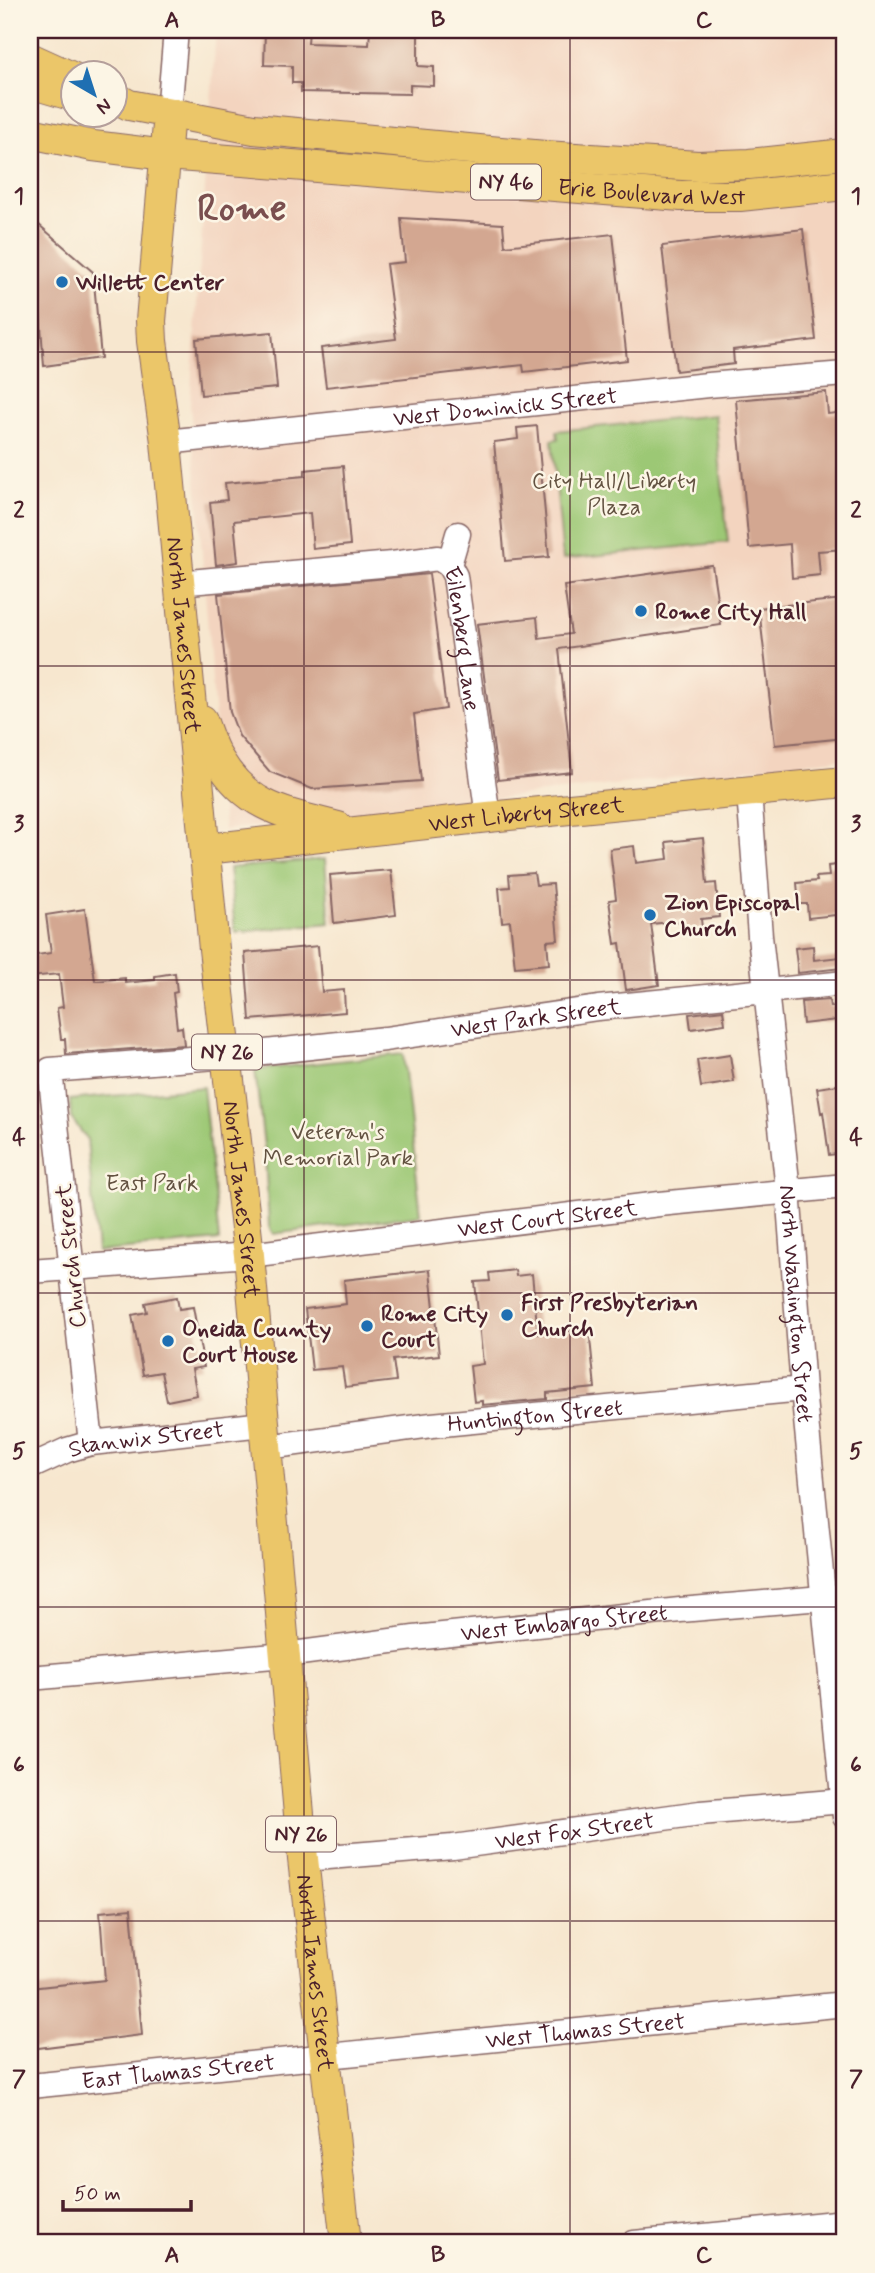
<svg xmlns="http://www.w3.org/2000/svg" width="875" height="2273" font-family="Mynerve,sans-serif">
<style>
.built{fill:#f3d4bf}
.green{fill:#9cc875;stroke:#737450;stroke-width:2}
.building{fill:#d3a791}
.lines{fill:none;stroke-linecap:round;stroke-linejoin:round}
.minor-casing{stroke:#876564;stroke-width:27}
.major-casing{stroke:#876564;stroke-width:32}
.minor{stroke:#fff;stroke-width:24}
.major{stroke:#ebc669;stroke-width:30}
.grid{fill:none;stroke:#4a1f2b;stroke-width:2;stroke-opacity:0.55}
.poi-dot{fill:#1f6fb2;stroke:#fcf5e5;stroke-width:2.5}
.labels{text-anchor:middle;stroke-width:5;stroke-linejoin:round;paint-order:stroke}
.shield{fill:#fcf5e5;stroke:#7f5f63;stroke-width:2}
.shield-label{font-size:21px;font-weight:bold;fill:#4a1f2b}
.street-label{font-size:23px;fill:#4a1f2b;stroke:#fcf5e5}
.poi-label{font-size:23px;font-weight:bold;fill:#4a1f2b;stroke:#fcf5e5;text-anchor:start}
.park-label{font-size:23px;fill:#635241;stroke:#fcf5e5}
.town-label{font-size:37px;font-weight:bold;fill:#7a4f4f;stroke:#fcf5e5}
.neatline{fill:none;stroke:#4a1f2b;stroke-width:2.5}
.grid-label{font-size:23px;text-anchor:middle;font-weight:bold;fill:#4a1f2b}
</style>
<rect width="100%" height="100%" fill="#fcf5e5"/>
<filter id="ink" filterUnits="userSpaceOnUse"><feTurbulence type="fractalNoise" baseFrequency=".0143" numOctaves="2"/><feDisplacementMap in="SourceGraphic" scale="14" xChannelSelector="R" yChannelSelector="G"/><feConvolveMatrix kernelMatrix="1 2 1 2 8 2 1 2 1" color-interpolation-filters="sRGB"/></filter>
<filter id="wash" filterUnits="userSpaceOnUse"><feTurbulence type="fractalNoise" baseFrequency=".00686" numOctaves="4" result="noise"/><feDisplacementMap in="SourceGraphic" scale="28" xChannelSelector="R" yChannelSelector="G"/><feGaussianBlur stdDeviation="1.57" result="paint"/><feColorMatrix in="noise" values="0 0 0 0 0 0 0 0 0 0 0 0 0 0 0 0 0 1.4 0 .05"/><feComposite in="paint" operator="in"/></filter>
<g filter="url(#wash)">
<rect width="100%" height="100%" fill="#f7e7cf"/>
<path class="built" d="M 216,30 L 845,30 L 845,758 L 224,830 L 190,404 Z"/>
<path class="green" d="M 715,415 L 728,542 L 563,559 L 552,440 L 558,439 L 557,431 Z
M 325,859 L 330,923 L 235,932 L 229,868 Z
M 403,1054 L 421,1215 L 273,1234 L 269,1227 L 265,1154 L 255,1070 Z
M 203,1087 L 219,1240 L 97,1252 L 87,1139 L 71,1118 L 70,1100 Z"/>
<g id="blocks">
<path class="building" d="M 265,30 L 309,30 L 308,43 L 369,45 L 370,30 L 418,30 L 418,66 L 434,67 L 434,86 L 410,85 L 410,94 L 301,92 L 301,83 L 292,83 L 292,66 L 264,65 Z
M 30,217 L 93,272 L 101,358 L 44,366 L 39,300 L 30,293 Z
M 401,218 L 503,224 L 505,246 L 613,234 L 627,360 L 524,372 L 523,365 L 326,387 L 321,348 L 396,339 L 386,264 L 405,262 Z
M 803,229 L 816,340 L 733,350 L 734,364 L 676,371 L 662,246 Z
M 272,332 L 277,388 L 201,395 L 196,339 Z
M 826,392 L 828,414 L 845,412 L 845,549 L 818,551 L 820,575 L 792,578 L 790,544 L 749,548 L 736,400 Z
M 537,426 L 549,557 L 505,561 L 494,442 L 518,439 L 517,428 Z
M 343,466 L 350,545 L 313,549 L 310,513 L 234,521 L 238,562 L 216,565 L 210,502 L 227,500 L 225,483 L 305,476 L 305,470 Z
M 712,565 L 721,625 L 559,649 L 572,772 L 498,780 L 477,624 L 537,617 L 539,638 L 571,634 L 564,586 Z
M 429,574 L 446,709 L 414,714 L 421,781 L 312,789 L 270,772 L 239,736 L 230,712 L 218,594 Z
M 843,599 L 845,620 L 845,738 L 775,745 L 759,608 Z
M 703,838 L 707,884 L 716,883 L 719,917 L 701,919 L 702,928 L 683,930 L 682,921 L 651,924 L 659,985 L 626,990 L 620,943 L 615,944 L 609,900 L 616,899 L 610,849 L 634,846 L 636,863 L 668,859 L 666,842 Z
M 845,864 L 845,914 L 808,918 L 807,904 L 799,904 L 797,883 L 817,881 L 816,877 L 829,876 L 828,866 Z
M 391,870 L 396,915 L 334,923 L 330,875 Z
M 534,873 L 536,885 L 553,884 L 558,940 L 547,941 L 549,964 L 515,967 L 510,921 L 502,922 L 499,888 L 510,887 L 509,875 Z
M 85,909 L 95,981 L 125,978 L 125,983 L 155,980 L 155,976 L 175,973 L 177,992 L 173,993 L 177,1028 L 182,1027 L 184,1045 L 66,1054 L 65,1039 L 61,1039 L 57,1008 L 63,1007 L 59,974 L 30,977 L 30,956 L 51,953 L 46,915 Z
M 318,946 L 322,992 L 344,990 L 345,1012 L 250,1020 L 245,953 Z
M 813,946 L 814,960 L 840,957 L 842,968 L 798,973 L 795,948 Z
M 829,1000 L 830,1007 L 845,1005 L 845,1019 L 803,1024 L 801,1002 Z
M 723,1010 L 725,1024 L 691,1029 L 689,1014 Z
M 730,1055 L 734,1082 L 701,1087 L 697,1060 Z
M 845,1084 L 845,1153 L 829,1155 L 823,1112 L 821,1113 L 817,1088 Z
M 430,1270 L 439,1355 L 393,1360 L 396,1381 L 345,1387 L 342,1367 L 312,1370 L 305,1309 L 346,1304 L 344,1280 Z
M 515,1270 L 516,1276 L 532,1274 L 538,1334 L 589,1329 L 595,1388 L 547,1393 L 547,1399 L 482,1405 L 482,1401 L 474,1402 L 470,1366 L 483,1364 L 475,1282 L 490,1281 L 489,1273 Z
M 177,1297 L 179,1309 L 193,1307 L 204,1367 L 192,1369 L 197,1395 L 167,1401 L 161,1372 L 143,1375 L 132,1315 L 147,1312 L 145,1303 Z
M 131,1909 L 142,2035 L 30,2049 L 30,1988 L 105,1980 L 100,1912 Z"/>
</g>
</g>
<g filter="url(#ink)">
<use href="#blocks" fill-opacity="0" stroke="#876564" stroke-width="2"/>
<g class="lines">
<g class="minor-casing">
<g id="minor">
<path d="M 169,113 L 176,30"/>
<path id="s1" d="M 166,442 L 708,385 L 845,374"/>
<path d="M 449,565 L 458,534"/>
<path id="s2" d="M 178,583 L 392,564 L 438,558 L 449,565 L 455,576 L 488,817"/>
<path id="s3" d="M 749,792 L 760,936 L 788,1190 L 803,1389 L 845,1817"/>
<path id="s4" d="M 30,1271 L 249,1255 L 659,1204 L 845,1186"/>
<path id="s5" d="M 91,1443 L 50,1070 L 228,1056 L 385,1039 L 598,1008 L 845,983"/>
<path id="s6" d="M 267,1447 L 432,1425 L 803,1389"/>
<path id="s7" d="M 30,1467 L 67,1450 L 91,1443 L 264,1424"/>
<path id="s8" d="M 30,1678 L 285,1655 L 414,1638 L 680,1610 L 845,1596"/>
<path id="s9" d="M 303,1859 L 453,1847 L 700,1813 L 844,1801"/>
<path id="s10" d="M 30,2086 L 845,2004"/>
<path d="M 634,2243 L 845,2222"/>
</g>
</g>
<g class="major-casing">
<g id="major">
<path d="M 30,58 L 74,78"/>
<path d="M 30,83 L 74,96"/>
<path d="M 116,98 L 129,105 L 254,129 L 545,156 L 698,166 L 749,164 L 845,154"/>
<path id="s11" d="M 169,113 L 151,321 L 152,341 L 166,442 L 214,949 L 249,1255 L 303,1859 L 346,2243"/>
<path id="s12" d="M 30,133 L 93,146 L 166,155 L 681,196 L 740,196 L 845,185"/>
<path d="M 202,720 C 207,733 211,748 219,760 C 248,809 288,814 338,827"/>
<path id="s13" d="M 206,849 L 488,817 L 845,782"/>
</g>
</g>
<use href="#minor" class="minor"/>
<use href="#major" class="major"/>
</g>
</g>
<path class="grid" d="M 304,30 L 304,2243M 570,30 L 570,2243M 30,352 L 845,352M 30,666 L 845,666M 30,980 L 845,980M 30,1293 L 845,1293M 30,1607 L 845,1607M 30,1921 L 845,1921"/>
<g class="poi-dot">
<circle cx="62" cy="282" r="7"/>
<circle cx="641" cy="611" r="7"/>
<circle cx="650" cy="915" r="7"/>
<circle cx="507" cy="1315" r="7"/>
<circle cx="367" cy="1326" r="7"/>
<circle cx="168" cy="1341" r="7"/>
</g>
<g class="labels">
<g class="shield">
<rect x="471" y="164.5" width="70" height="35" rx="5"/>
<rect x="192" y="1034.5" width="70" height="35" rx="5"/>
<rect x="266" y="1816.5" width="70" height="35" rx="5"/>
</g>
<g class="shield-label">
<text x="506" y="189">NY 46</text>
<text x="227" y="1059">NY 26</text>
<text x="301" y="1841">NY 26</text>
</g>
<g class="street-label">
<text dy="8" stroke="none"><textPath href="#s12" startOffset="625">Erie Boulevard West</textPath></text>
<text dy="8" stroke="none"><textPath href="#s1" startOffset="341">West Dominick Street</textPath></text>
<text dy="8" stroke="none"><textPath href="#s11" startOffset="525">North James Street</textPath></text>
<text dy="8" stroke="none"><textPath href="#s2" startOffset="350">Eilenberg Lane</textPath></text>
<text dy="8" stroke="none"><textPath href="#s13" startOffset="322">West Liberty Street</textPath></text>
<text dy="8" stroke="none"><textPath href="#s5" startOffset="864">West Park Street</textPath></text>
<text dy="8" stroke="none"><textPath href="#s11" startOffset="1092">North James Street</textPath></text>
<text dy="8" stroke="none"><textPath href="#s4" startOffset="520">West Court Street</textPath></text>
<text transform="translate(70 1256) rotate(-96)" y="8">Church Street</text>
<text dy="8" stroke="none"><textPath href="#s3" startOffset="514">North Washington Street</textPath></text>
<text dy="8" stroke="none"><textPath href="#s6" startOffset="270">Huntington Street</textPath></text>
<text dy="8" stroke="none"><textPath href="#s7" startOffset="121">Stanwix Street</textPath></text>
<text dy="8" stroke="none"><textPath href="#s8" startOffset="537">West Embargo Street</textPath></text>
<text dy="8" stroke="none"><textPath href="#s9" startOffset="273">West Fox Street</textPath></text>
<text dy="8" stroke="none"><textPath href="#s11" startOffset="1869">North James Street</textPath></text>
<text dy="8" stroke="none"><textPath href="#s10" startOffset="558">West Thomas Street</textPath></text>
<text dy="8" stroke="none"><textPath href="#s10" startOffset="149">East Thomas Street</textPath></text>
</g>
<g class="poi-label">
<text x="76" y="290">Willett Center</text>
<text x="655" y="619">Rome City Hall</text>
<text x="664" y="910">Zion Episcopal<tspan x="664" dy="26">Church</tspan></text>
<text x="521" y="1310">First Presbyterian<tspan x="521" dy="26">Church</tspan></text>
<text x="381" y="1321">Rome City<tspan x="381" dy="26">Court</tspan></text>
<text x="182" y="1336">Oneida County<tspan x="182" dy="26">Court House</tspan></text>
</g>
<g class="park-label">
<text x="614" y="488">City Hall/Liberty<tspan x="614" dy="26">Plaza</tspan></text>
<text x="338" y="1139">Veteran's<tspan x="338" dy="26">Memorial Park</tspan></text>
<text x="152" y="1190">East Park</text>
</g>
<g class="town-label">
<text x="242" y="220">Rome</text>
</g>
</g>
<rect width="875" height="2273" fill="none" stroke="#fcf5e5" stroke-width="77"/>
<g transform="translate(94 94) rotate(141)"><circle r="33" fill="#fcf5e5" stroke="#b59f9b" stroke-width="2"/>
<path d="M0-5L12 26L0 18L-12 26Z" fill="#1f6fb2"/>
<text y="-10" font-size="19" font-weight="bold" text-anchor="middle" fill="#4a1f2b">N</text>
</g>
<path d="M63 2200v10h128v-10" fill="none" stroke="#4a1f2b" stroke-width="3.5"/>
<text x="74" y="2200" font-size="21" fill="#4a1f2b" stroke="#fcf5e5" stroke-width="5" paint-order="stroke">50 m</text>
<rect x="38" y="38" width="798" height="2196" class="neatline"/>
<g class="grid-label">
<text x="172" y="27">A</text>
<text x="438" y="27">B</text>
<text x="704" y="27">C</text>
<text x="19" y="203">1</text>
<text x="856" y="203">1</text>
<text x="19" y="517">2</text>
<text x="856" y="517">2</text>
<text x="19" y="831">3</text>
<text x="856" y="831">3</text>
<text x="19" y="1144">4</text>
<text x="856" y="1144">4</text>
<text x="19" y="1458">5</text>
<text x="856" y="1458">5</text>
<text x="19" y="1772">6</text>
<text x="856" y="1772">6</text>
<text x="19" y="2086">7</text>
<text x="856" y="2086">7</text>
<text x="172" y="2262">A</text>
<text x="438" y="2262">B</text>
<text x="704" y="2262">C</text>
</g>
</svg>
